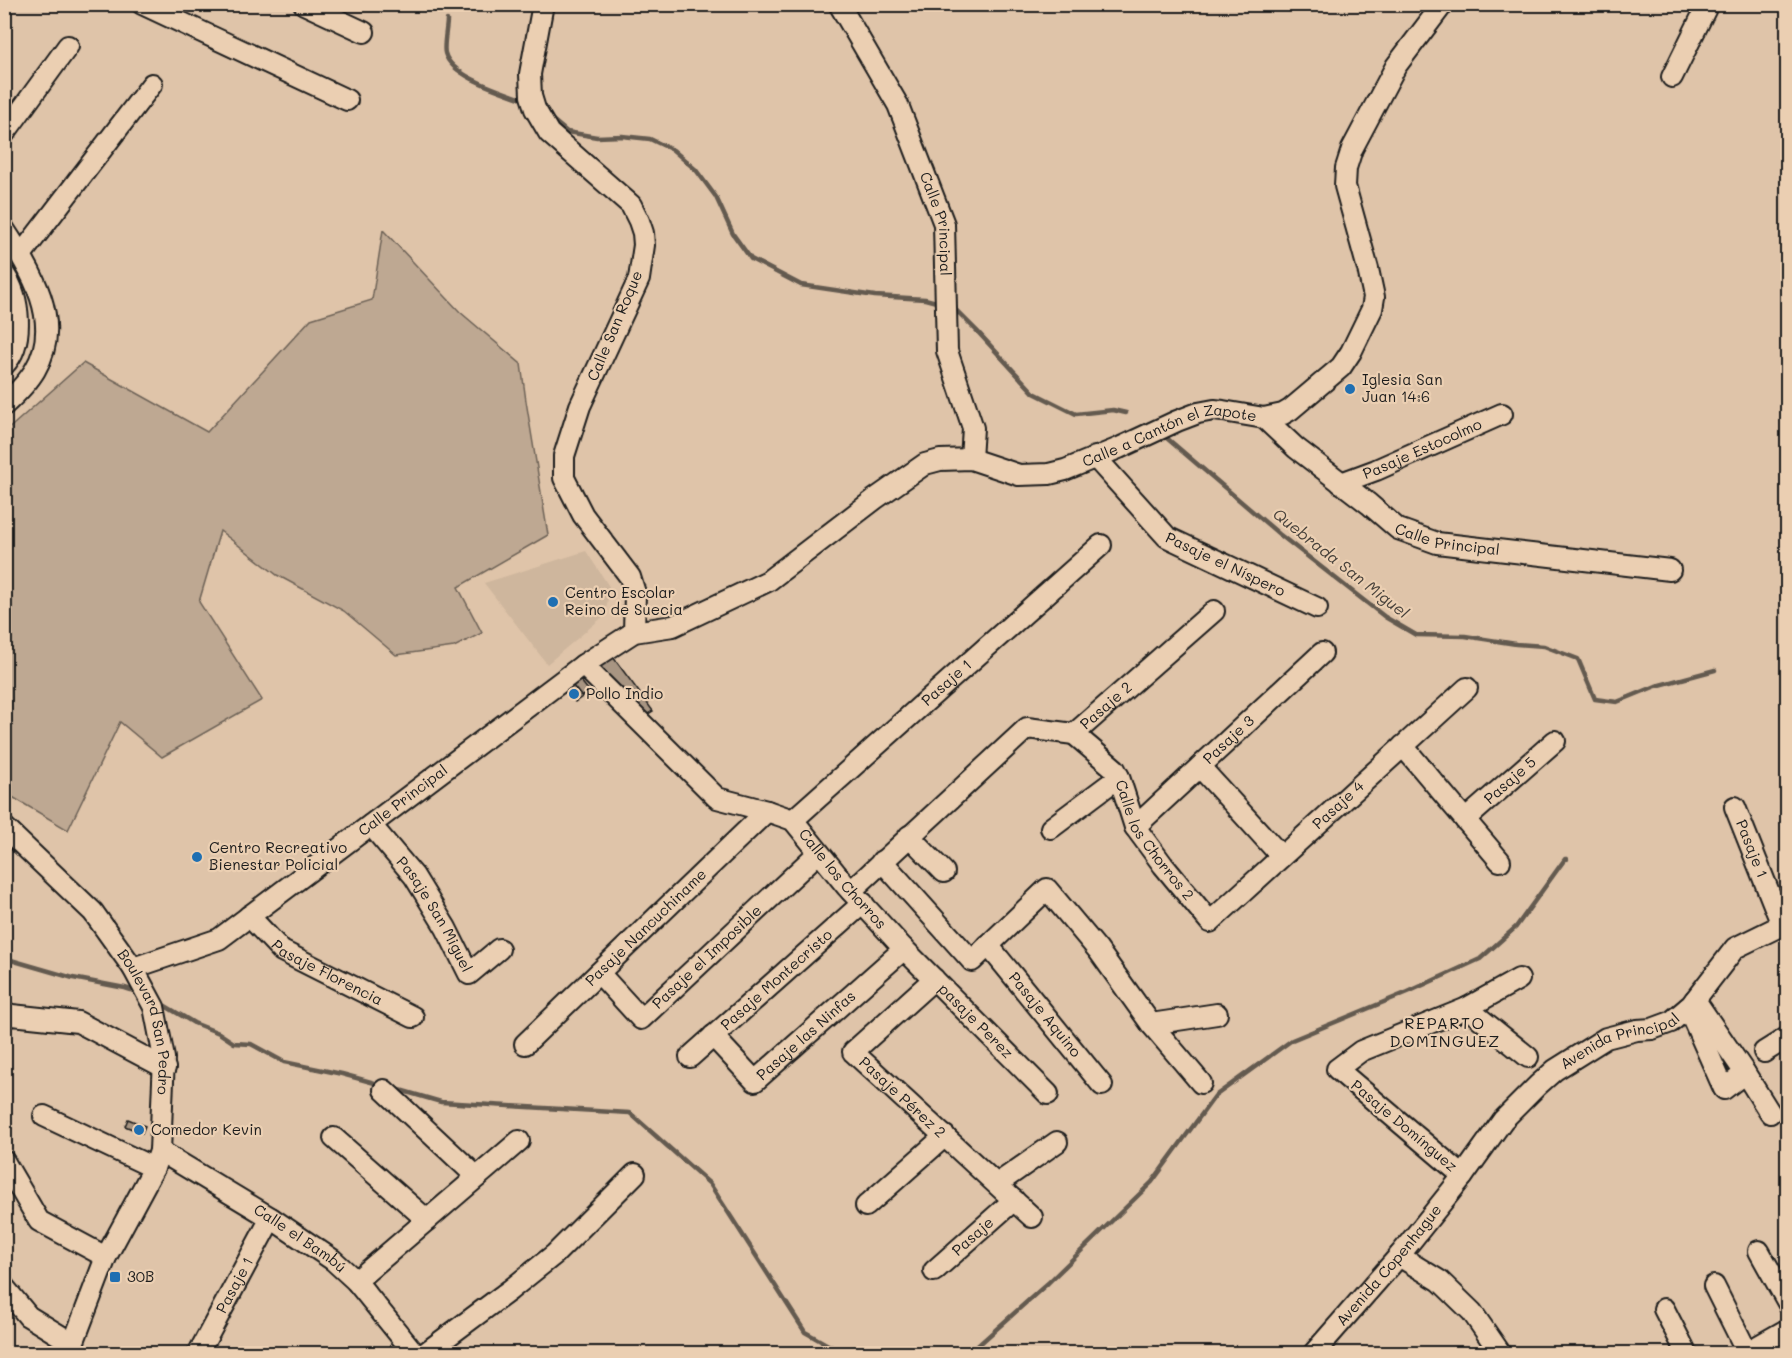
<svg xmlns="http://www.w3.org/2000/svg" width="1792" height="1358" font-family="Mali,sans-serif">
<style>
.built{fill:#ceb69d}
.green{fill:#bea892;stroke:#6d6257;stroke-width:1.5}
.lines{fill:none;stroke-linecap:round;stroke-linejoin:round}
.stream{stroke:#645a50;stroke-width:4.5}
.building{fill:#a89582;stroke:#1c1c1c;stroke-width:1.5}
.minor-casing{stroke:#1c1c1c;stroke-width:24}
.minor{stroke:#ebcfb2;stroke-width:20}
.poi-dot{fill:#1f6fb2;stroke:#ebcfb2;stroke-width:2}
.labels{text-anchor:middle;stroke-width:4.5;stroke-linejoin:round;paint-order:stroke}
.street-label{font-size:15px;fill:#1c1c1c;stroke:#ebcfb2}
.poi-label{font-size:15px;fill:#1c1c1c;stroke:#ebcfb2;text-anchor:start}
.water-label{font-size:16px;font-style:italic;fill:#46403a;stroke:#ebcfb2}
.neighbourhood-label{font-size:16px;letter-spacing:1.5px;fill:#1c1c1c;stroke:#ebcfb2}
</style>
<rect width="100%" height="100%" fill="#dfc4a9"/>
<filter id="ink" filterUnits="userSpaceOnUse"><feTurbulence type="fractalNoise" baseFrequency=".0167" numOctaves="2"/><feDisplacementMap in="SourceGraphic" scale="12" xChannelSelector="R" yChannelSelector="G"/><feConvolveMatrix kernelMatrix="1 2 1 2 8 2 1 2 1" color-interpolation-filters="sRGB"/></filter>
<g filter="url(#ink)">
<path class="built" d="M 586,551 L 610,588 L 605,615 L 547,664 L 484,583 Z"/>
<path class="green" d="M 383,230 L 460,312 L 521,364 L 526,401 L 548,535 L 458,587 L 482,633 L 454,647 L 396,655 L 344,611 L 277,575 L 220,531 L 199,602 L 262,700 L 162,757 L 120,722 L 68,830 L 9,795 L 4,792 L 5,432 L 83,363 L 207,432 L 311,319 L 372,300 Z"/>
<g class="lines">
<path class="stream" d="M 447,20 C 447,28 443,46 445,53 C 451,77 504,92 525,100
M 549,117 L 567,132 L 597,137 L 622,136 L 650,139 L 673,150 L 696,170 L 716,197 L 733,234 L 751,259 L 801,285 L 875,296 L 925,299 L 940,303
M 951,305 L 977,331 L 1034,393 L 1076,414 L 1113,410 L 1126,413
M 1162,434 L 1279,534 L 1385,617 L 1416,635 L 1465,636 L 1516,644 L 1544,646 L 1578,659 L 1595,699 L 1617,702 L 1656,686 L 1715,670
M 4,958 L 73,978 L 125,988 L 131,990
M 162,1004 L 194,1023 L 219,1033 L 234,1043 L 251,1044 L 284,1062 L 342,1074 L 382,1085
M 393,1088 L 441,1102 L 630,1113 L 710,1184 L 805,1332 L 844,1354
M 968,1354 L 973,1350 L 1048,1283 L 1152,1182 L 1215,1096 L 1292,1040 L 1408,992 L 1480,959 L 1516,927 L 1565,859 L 1567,859"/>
</g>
<path class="building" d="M 613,657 L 653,711 L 638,720 L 590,672 Z
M 580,680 L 589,691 L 582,697 L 573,686 Z
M 573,686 L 582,697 L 575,702 L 567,691 Z
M 128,1119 L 145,1126 L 142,1133 L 125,1126 Z"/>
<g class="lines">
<g class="minor-casing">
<g id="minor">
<path d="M 142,4 L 347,100"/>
<path d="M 304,4 L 364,32"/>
<path d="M 543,4 L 530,74 L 531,96 L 535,109 L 549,133 L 631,205 L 639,221 L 643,233 L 644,245 L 639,279 L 580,406 L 564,456 L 564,478 L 583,515 L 630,577 L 635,593 L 634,632"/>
<path id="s1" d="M 839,4 L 898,105 L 944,224 L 947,351 L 973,428 L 971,459"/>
<path d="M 1672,77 L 1708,4"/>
<path d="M 4,134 L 68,46"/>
<path d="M 4,229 C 31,270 64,322 35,370 C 28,382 15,395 4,405"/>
<path d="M 21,255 L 152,84"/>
<path d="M 4,274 C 20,297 25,343 4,365"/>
<path id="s2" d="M 1264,418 L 1296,448 L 1369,504 L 1398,529 L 1437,543 L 1670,570"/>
<path id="s3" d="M 1095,457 L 1167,537 L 1317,608"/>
<path id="s4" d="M 1341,483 L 1376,470 L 1502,414"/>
<path id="s5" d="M 583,665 L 717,798 L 767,811 L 793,820 L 847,887 L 904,949 L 1048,1094"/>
<path id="s6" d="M 1074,734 L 1115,769 L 1119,777 L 1135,827 L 1163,865 L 1210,922 L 1467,688"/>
<path d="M 1403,746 L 1500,861"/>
<path d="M 1200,767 L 1281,856"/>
<path id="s7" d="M 1735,807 L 1782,925"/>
<path id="s8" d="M 793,820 L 1101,545"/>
<path id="s9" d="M 1465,820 L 1555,741"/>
<path id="s10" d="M 371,825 L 414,876 L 446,928 L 469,974 L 499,949"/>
<path id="s11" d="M 4,827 L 93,912 L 133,968 L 154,1007 L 164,1058 L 160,1151 L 154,1168 L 106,1257 L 69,1354"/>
<path id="s12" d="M 1135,827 L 1322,653"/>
<path d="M 1051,828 L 1119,777"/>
<path d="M 909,836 L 944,872"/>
<path d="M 882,861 L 972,961 L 1047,889 L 1098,950 L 1151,1024 L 1201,1083"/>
<path id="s13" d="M 851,891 L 1027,728 L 1074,734 L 1214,611"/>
<path id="s14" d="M 249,916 L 282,951 L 413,1017"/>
<path id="s15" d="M 988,945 L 1102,1085"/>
<path id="s16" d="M 133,968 L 219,939 L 583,665 L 634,632 L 673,626 L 768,581 L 875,499 L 925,464 L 940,460 L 971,459 L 1019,475 L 1049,474 L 1065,470 L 1119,448 L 1177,421 L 1198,413 L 1214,410 L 1223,411 L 1264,418 L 1283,414 L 1290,410 L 1341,367 L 1351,352 L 1372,309 L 1374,297 L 1368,269 L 1345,186 L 1346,168 L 1352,149 L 1396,66 L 1443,4"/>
<path id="s17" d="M 599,973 L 641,1019 L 818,853"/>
<path id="s18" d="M 934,979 L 853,1052 L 1032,1217"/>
<path d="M 1695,1000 L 1745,1073 L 1770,1113"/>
<path d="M 1467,1008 L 1528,1057"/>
<path d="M 1688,1008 L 1724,1089 L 1745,1073"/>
<path d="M 4,1018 L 12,1015 L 78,1022 L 165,1068"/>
<path d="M 1151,1024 L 1217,1014"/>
<path id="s19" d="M 713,1036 L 755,1081 L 904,949"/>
<path id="s20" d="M 525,1044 L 767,811"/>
<path d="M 1764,1052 L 1788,1037"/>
<path id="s21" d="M 690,1057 L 863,903"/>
<path d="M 384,1090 L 477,1177"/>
<path d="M 44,1116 L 154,1168"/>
<path d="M 334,1138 L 427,1220"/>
<path id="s22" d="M 160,1151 L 271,1218 L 333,1260 L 356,1281 L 415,1354"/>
<path d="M 4,1161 L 39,1221 L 106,1257"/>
<path d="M 1463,1176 L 1337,1069 L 1361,1051 L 1467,1008 L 1519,979"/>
<path d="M 997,1184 L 1057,1142"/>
<path d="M 866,1206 L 945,1136"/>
<path d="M 1759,1251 L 1788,1303"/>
<path d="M 1399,1256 L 1440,1281 L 1472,1312 L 1501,1354"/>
<path id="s23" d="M 934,1271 L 1014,1200"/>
<path d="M 356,1281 L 519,1141"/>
<path d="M 1714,1286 L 1748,1354"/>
<path d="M 4,1287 L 28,1316 L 72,1343"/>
<path d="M 1664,1309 L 1687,1354"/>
<path id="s24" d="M 198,1354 L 271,1218"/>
<path d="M 424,1354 L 510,1290 L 555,1254 L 635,1174"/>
<path id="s25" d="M 1313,1354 L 1399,1256 L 1463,1176 L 1503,1120 L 1538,1085 L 1555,1070 L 1606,1038 L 1637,1030 L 1652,1029 L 1671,1022 L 1691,1005 L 1735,948 L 1788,922"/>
<path d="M 1744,1354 L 1788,1329"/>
</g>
</g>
<use href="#minor" class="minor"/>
</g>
</g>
<g class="poi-dot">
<circle cx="1350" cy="389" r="6"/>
<circle cx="553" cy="602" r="6"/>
<circle cx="574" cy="694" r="6"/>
<circle cx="197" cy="857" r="6"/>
<circle cx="139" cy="1130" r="6"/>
<rect x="109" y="1271" width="12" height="12" rx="3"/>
</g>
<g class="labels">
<g class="street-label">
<text dy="5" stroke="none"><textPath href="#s1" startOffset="243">Calle Principal</textPath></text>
<text transform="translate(615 326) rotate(-67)" y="5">Calle San Roque</text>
<text dy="5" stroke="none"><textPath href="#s16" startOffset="1203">Calle a Cantón el Zapote</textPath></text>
<text dy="5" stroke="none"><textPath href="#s4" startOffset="88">Pasaje Estocolmo</textPath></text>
<text dy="5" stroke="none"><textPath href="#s2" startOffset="225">Calle Principal</textPath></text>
<text dy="5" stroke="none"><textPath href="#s3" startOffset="172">Pasaje el Níspero</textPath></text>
<text dy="5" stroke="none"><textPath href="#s8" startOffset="206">Pasaje 1</textPath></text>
<text dy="5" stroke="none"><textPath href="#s13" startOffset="330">Pasaje 2</textPath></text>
<text dy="5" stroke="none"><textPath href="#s12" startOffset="128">Pasaje 3</textPath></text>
<text dy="5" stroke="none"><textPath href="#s9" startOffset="60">Pasaje 5</textPath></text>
<text dy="5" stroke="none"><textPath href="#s16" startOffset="321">Calle Principal</textPath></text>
<text dy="5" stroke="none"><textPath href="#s6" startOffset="410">Pasaje 4</textPath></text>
<text dy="5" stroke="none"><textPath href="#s6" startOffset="136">Calle los Chorros 2</textPath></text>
<text dy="5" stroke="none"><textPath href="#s7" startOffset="45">Pasaje 1</textPath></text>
<text dy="5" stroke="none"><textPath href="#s5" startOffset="345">Calle los Chorros</textPath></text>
<text dy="5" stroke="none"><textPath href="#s10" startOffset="110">Pasaje San Miguel</textPath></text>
<text dy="5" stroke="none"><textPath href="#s20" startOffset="168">Pasaje Nancuchiname</textPath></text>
<text dy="5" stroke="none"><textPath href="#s17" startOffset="153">Pasaje el Imposible</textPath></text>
<text dy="5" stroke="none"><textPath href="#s14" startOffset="98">Pasaje Florencia</textPath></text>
<text dy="5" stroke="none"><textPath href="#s21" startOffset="116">Pasaje Montecristo</textPath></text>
<text dy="5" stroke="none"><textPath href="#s15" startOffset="90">Pasaje Aquino</textPath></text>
<text dy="5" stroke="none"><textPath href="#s5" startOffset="540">pasaje Perez</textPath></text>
<text dy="5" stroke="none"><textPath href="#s11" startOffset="248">Boulevard San Pedro</textPath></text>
<text dy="5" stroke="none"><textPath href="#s19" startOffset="130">Pasaje las Ninfas</textPath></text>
<text dy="5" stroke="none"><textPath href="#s25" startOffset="446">Avenida Principal</textPath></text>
<text dy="5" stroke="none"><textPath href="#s18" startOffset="176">Pasaje Pérez 2</textPath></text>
<text transform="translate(1404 1126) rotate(40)" y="5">Pasaje Domínguez</text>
<text dy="5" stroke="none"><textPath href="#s23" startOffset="52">Pasaje</textPath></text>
<text dy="5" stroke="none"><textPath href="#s22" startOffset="165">Calle el Bambú</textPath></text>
<text dy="5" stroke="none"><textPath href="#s25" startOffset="117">Avenida Copenhague</textPath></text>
<text dy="5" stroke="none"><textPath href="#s24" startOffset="78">Pasaje 1</textPath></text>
</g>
<g class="poi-label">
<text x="1362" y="385">Iglesia San<tspan x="1362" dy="17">Juan 14:6</tspan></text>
<text x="565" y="598">Centro Escolar<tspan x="565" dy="17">Reino de Suecia</tspan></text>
<text x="586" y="699">Pollo Indio</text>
<text x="209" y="853">Centro Recreativo<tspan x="209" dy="17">Bienestar Policial</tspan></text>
<text x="151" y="1135">Comedor Kevin</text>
<text x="127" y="1282">30B</text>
</g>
<g class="water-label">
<text transform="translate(1341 563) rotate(38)" y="6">Quebrada San Miguel</text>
</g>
<g class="neighbourhood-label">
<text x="1445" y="1029">REPARTO<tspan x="1445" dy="18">DOMINGUEZ</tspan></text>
</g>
</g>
<rect width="1792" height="1358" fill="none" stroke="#ebcfb2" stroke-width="24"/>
<rect x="12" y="12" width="1768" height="1334" fill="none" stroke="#1c1c1c" stroke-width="2" filter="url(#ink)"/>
</svg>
